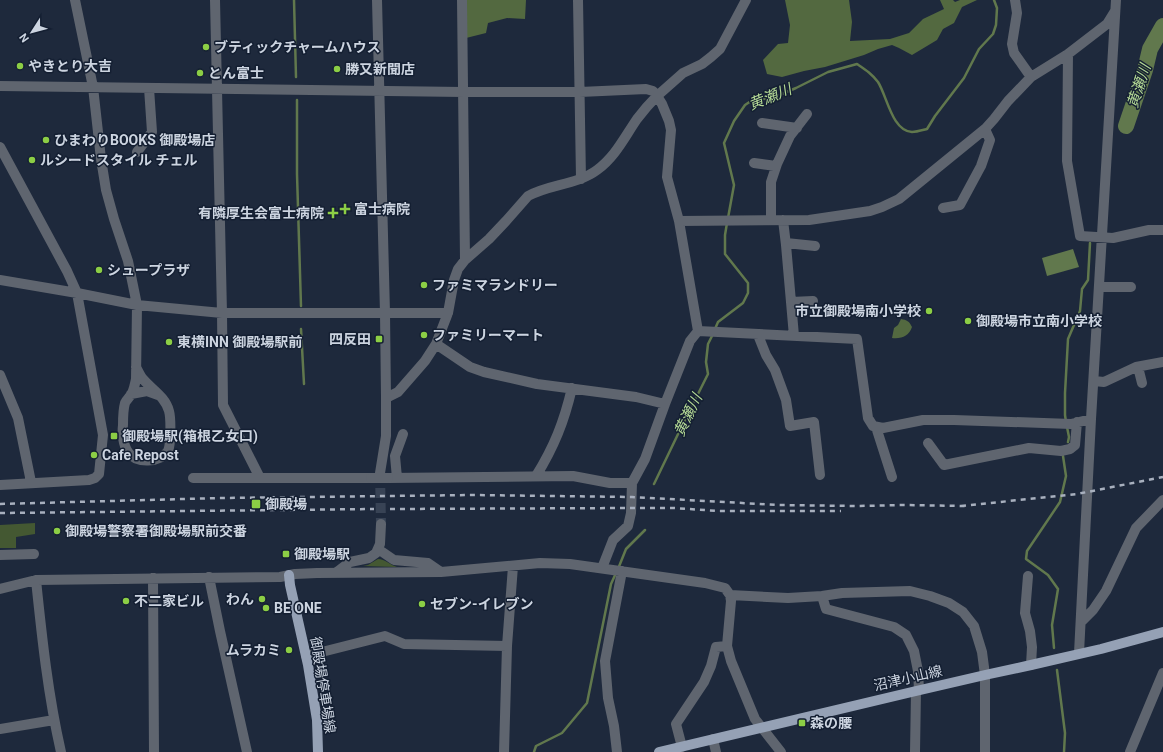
<svg xmlns="http://www.w3.org/2000/svg" width="1163" height="752" font-family="Roboto,'Noto Sans JP',sans-serif">
<style>
.green{fill:#445832}
.forest{fill:#536940}
.water{fill:#61784d}
.lines{fill:none;stroke-linecap:round;stroke-linejoin:round}
.stream{stroke:#61784d;stroke-width:2.5}
.river{stroke:#61784d;stroke-width:16}
.minor-tunnel{stroke:#384355;stroke-width:10;stroke-dasharray:10 5;stroke-linecap:butt}
.minor{stroke:#5f656f;stroke-width:10}
.major{stroke:#95a1b5;stroke-width:10}
.rail{stroke:#a8b0be;stroke-width:2.5;stroke-dasharray:5 5;stroke-linecap:butt}
.minor-bridge{stroke:#5f656f;stroke-width:10}
.poi-dot{fill:#8cce45;stroke:#141f32;stroke-width:1.5}
.labels{text-anchor:middle;stroke-width:3;stroke-linejoin:round;paint-order:stroke}
.poi-label{font-size:14px;font-weight:bold;fill:#ccd4e0;stroke:#141f32;text-anchor:start}
.street-label{font-size:14px;fill:#ccd4e0;stroke:#141f32}
.water-label{font-size:15px;font-style:italic;fill:#b4d995;stroke:#141f32}
</style>
<rect width="100%" height="100%" fill="#1e293c"/>
<path class="green" d="M 35,523 L 35,534 L 16,537 L 16,548 L 0,548 L 0,525 Z
M 378,559 C 385,559 390,565 397,567 L 363,566 L 368,565 Z"/>
<path class="forest" d="M 467,0 L 526,0 L 525,19 L 507,18 L 488,23 L 486,33 L 466,38 Z
M 785,0 L 849,0 L 852,22 L 850,41 L 890,39 L 909,33 L 923,19 L 944,9 L 940,0 L 953,0 L 955,2 L 960,0 L 977,0 L 962,7 L 954,23 L 943,29 L 937,40 L 912,55 L 899,48 L 892,45 L 878,49 L 864,55 L 825,67 L 804,71 L 782,77 L 767,74 L 763,60 L 778,44 L 788,43 L 790,25 Z
M 901,319 C 907,320 909,321 912,327 C 909,336 902,339 892,338 L 894,328 L 898,325 Z"/>
<path class="water" d="M 1073,249 L 1079,267 L 1047,276 L 1042,258 Z"/>
<g class="lines">
<path class="stream" d="M 294,0 L 296,77
M 297,100 L 297,174 L 301,306
M 728,218 L 734,185 L 724,143 L 734,121 L 745,105 L 751,101 L 775,97 L 796,88 L 828,72 L 857,64 C 866,70 871,73 878,82 C 887,96 892,131 912,132 C 916,132 923,130 927,129 L 935,116 L 964,78 L 979,49 L 993,34 L 996,25 L 997,8 L 994,0
M 301,329 L 304,384
M 715,329 L 718,322 L 743,303 L 748,293 L 748,283 L 725,254 L 725,235 L 727,223
M 1066,422 L 1065,415 L 1065,393 L 1068,339 L 1080,311 L 1082,289 L 1088,280 L 1090,243
M 1067,427 L 1069,437 L 1068,442
M 654,484 L 680,430 L 708,374 L 706,362 L 708,344 L 713,334
M 618,569 L 626,549 L 645,530
M 1054,648 L 1052,625 L 1058,589 L 1048,575 L 1026,559 L 1027,551 L 1060,502 L 1066,476 L 1063,456
M 1057,670 L 1065,733 L 1064,752
M 534,752 L 536,746 L 562,733 L 587,703 L 611,584 L 616,573"/>
<path class="river" d="M 1126,126 L 1145,70 L 1150,49 L 1163,26"/>
<path class="minor-tunnel" d="M 380,473 L 381,524"/>
<path class="minor" d="M 75,0 L 93,87 L 101,159 L 106,190 L 114,219 L 128,261 L 137,305 L 136,379 C 135,384 134,389 132,393 C 130,397 127,399 125,403 C 123,410 123,418 123,425 C 122,433 123,445 128,452 C 136,464 160,463 168,451 C 171,445 171,418 169,411 C 165,396 151,389 142,378 C 140,375 138,371 136,367
M 215,0 L 222,313 L 223,405 L 260,478
M 377,0 L 385,313 L 386,398 L 386,436 L 380,473
M 462,0 L 465,260
M 578,0 L 581,179
M 1015,0 L 1017,13 L 1012,44 L 1014,53 L 1031,77
M 1068,54 L 1067,161 L 1080,236 L 1113,238 L 1149,230 L 1163,230
M 0,86 L 463,92 L 580,92 L 646,89 L 653,91 L 657,96 C 650,103 643,111 637,119 C 624,138 615,157 597,170 C 577,185 549,184 528,196 L 506,221 L 489,239 L 465,260 L 458,269 L 454,280 L 448,313 L 436,344 L 425,361 L 398,392 L 386,398
M 762,123 L 797,128
M 0,147 L 67,271 L 77,293 L 103,435 L 99,474 L 95,478 L 89,480 L 0,485
M 137,152 L 152,132 L 149,88
M 754,163 L 776,166
M 943,208 L 960,205 L 981,166 L 990,140 L 985,129
M 771,220 L 771,182 L 777,164 L 790,136 L 807,114
M 783,220 L 786,245 L 794,336
M 679,221 L 809,220 L 870,211 L 882,207 L 899,199 L 985,129 L 994,119 L 1008,101 L 1031,77 L 1068,54 L 1107,24 L 1115,11
M 786,243 L 815,246
M 0,280 L 77,293 L 137,305 L 222,313 L 448,313
M 1100,287 L 1131,287
M 791,302 L 813,301
M 698,331 L 857,339 L 868,418 L 873,426 L 883,428 L 923,420 L 954,420 L 1071,424 L 1091,419
M 758,335 L 766,355 L 775,370 L 786,400 L 790,426 L 814,422 L 820,475
M 436,344 L 470,367 L 484,372 L 537,384 L 636,397 L 665,404
M 1138,367 L 1142,383
M 0,375 L 18,418 L 31,482
M 1094,381 L 1104,382 L 1136,367 L 1163,362
M 131,394 L 147,391 L 158,395
M 876,427 L 892,477
M 928,443 L 944,465 L 1029,448 L 1061,451 L 1070,449 L 1075,445 L 1077,422
M 536,476 C 554,447 564,422 572,388
M 193,478 L 371,478
M 388,478 L 573,476 L 610,483 L 632,483
M 397,478 L 395,456 L 403,434
M 378,549 L 394,560 L 428,563 L 441,572
M 0,555 L 34,554
M 602,568 L 613,540 L 628,526 L 631,513 L 632,483 L 645,459 L 665,404 L 690,341 L 698,331 L 679,221 L 667,177 L 671,130 L 669,121 L 662,104 L 657,96 L 683,73 L 702,64 L 711,57 L 720,49 L 746,0
M 337,572 L 350,562 L 369,558 L 376,553 L 380,544 L 381,524
M 1028,576 L 1025,613 L 1030,631 L 1032,647 L 1031,665
M 209,577 L 220,631 L 247,752
M 153,578 L 154,752
M 36,580 C 42,638 48,695 61,752
M 0,589 L 36,580 L 280,577 L 295,574 L 317,573 L 441,572 L 540,563 L 570,564 L 705,583 L 725,588 L 730,595 L 731,601 L 727,646 L 731,661 L 755,719 L 781,752
M 730,595 L 788,598 L 822,596 L 842,593 L 910,591 L 930,596 L 949,603 L 963,612 L 974,626 L 982,652 L 985,675 L 985,752
M 822,596 L 826,609 L 894,627 L 906,635 L 914,651 L 918,671 L 919,690
M 1082,621 L 1093,610 L 1106,591 L 1136,528 L 1163,500
M 1079,653 L 1091,419 L 1116,0
M 306,656 L 385,636 L 404,644 L 507,646
M 0,729 L 54,720
M 713,739 L 716,752
M 682,747 L 676,724 L 704,682 L 711,666 L 716,647 L 727,646
M 504,752 L 507,646 L 513,566
M 617,752 L 614,726 L 608,698 L 605,661 L 622,571
M 915,752 L 916,691
M 1130,752 L 1163,673"/>
<path class="major" d="M 289,575 L 290,585 L 308,665 L 317,720 L 318,752
M 659,752 L 916,691 L 985,675 L 1031,665 L 1101,649 L 1163,632"/>
<path class="rail" d="M 0,504 L 221,498 L 472,495 L 632,497 L 779,505 L 859,506 L 904,505 L 967,506
M 961,506 L 1077,494 L 1163,477
M 390,509 L 631,508 L 674,508 L 718,511 L 841,511
M 0,513 L 374,509"/>
<path class="minor-bridge" d="M 371,478 L 388,478"/>
</g>
<g class="poi-dot">
<circle cx="206" cy="47" r="4"/>
<circle cx="20" cy="66" r="4"/>
<circle cx="337" cy="69" r="4"/>
<circle cx="200" cy="73" r="4"/>
<circle cx="46" cy="140" r="4"/>
<circle cx="32" cy="160" r="4"/>
<path d="M343 203h4v4h4v4h-4v4h-4v-4h-4v-4h4z"/>
<path d="M331 207h4v4h4v4h-4v4h-4v-4h-4v-4h4z"/>
<circle cx="99" cy="270" r="4"/>
<circle cx="424" cy="285" r="4"/>
<circle cx="929" cy="311" r="4"/>
<circle cx="968" cy="321" r="4"/>
<circle cx="424" cy="335" r="4"/>
<rect x="375" y="335" width="8" height="8" rx="2"/>
<circle cx="169" cy="342" r="4"/>
<rect x="110" y="432" width="8" height="8" rx="2"/>
<circle cx="94" cy="455" r="4"/>
<rect x="251" y="499" width="10" height="10" rx="2"/>
<circle cx="57" cy="531" r="4"/>
<rect x="282" y="550" width="8" height="8" rx="2"/>
<circle cx="262" cy="599" r="4"/>
<circle cx="126" cy="601" r="4"/>
<circle cx="422" cy="604" r="4"/>
<circle cx="266" cy="608" r="4"/>
<circle cx="289" cy="650" r="4"/>
<rect x="798" y="719" width="8" height="8" rx="2"/>
</g>
<g class="labels">
<g class="poi-label">
<text x="214" y="52">ブティックチャームハウス</text>
<text x="28" y="71">やきとり大吉</text>
<text x="345" y="74">勝又新聞店</text>
<text x="208" y="78">とん富士</text>
<text x="54" y="145">ひまわりBOOKS 御殿場店</text>
<text x="40" y="165">ルシードスタイル チェル</text>
<text x="354" y="214">富士病院</text>
<text x="324" y="218" text-anchor="end">有隣厚生会富士病院</text>
<text x="107" y="275">シュープラザ</text>
<text x="432" y="290">ファミマランドリー</text>
<text x="921" y="316" text-anchor="end">市立御殿場南小学校</text>
<text x="976" y="326">御殿場市立南小学校</text>
<text x="432" y="340">ファミリーマート</text>
<text x="371" y="344" text-anchor="end">四反田</text>
<text x="177" y="347">東横INN 御殿場駅前</text>
<text x="122" y="441">御殿場駅(箱根乙女口)</text>
<text x="102" y="460">Cafe Repost</text>
<text x="265" y="509">御殿場</text>
<text x="65" y="536">御殿場警察署御殿場駅前交番</text>
<text x="294" y="559">御殿場駅</text>
<text x="254" y="604" text-anchor="end">わん</text>
<text x="134" y="606">不二家ビル</text>
<text x="430" y="609">セブン-イレブン</text>
<text x="274" y="613">BE ONE</text>
<text x="281" y="655" text-anchor="end">ムラカミ</text>
<text x="810" y="728">森の腰</text>
</g>
<g class="street-label">
<text transform="translate(908 678) rotate(-13)" y="5">沼津小山線</text>
<text transform="translate(323 685) rotate(81)" y="5">御殿場停車場線</text>
</g>
<g class="water-label">
<text transform="translate(1139 86) rotate(-72)" y="5">黄瀬川</text>
<text transform="translate(770 97) rotate(-22)" y="5">黄瀬川</text>
<text transform="translate(688 415) rotate(-64)" y="5">黄瀬川</text>
</g>
</g>
<g transform="translate(32 32) rotate(234)" stroke="#141f32" stroke-width="3" paint-order="stroke">
<path d="M0-3L7 15L0 10L-7 15Z" fill="#ccd4e0"/>
<text y="-6" font-size="11" font-weight="bold" text-anchor="middle" fill="#ccd4e0">N</text>
</g>
</svg>
